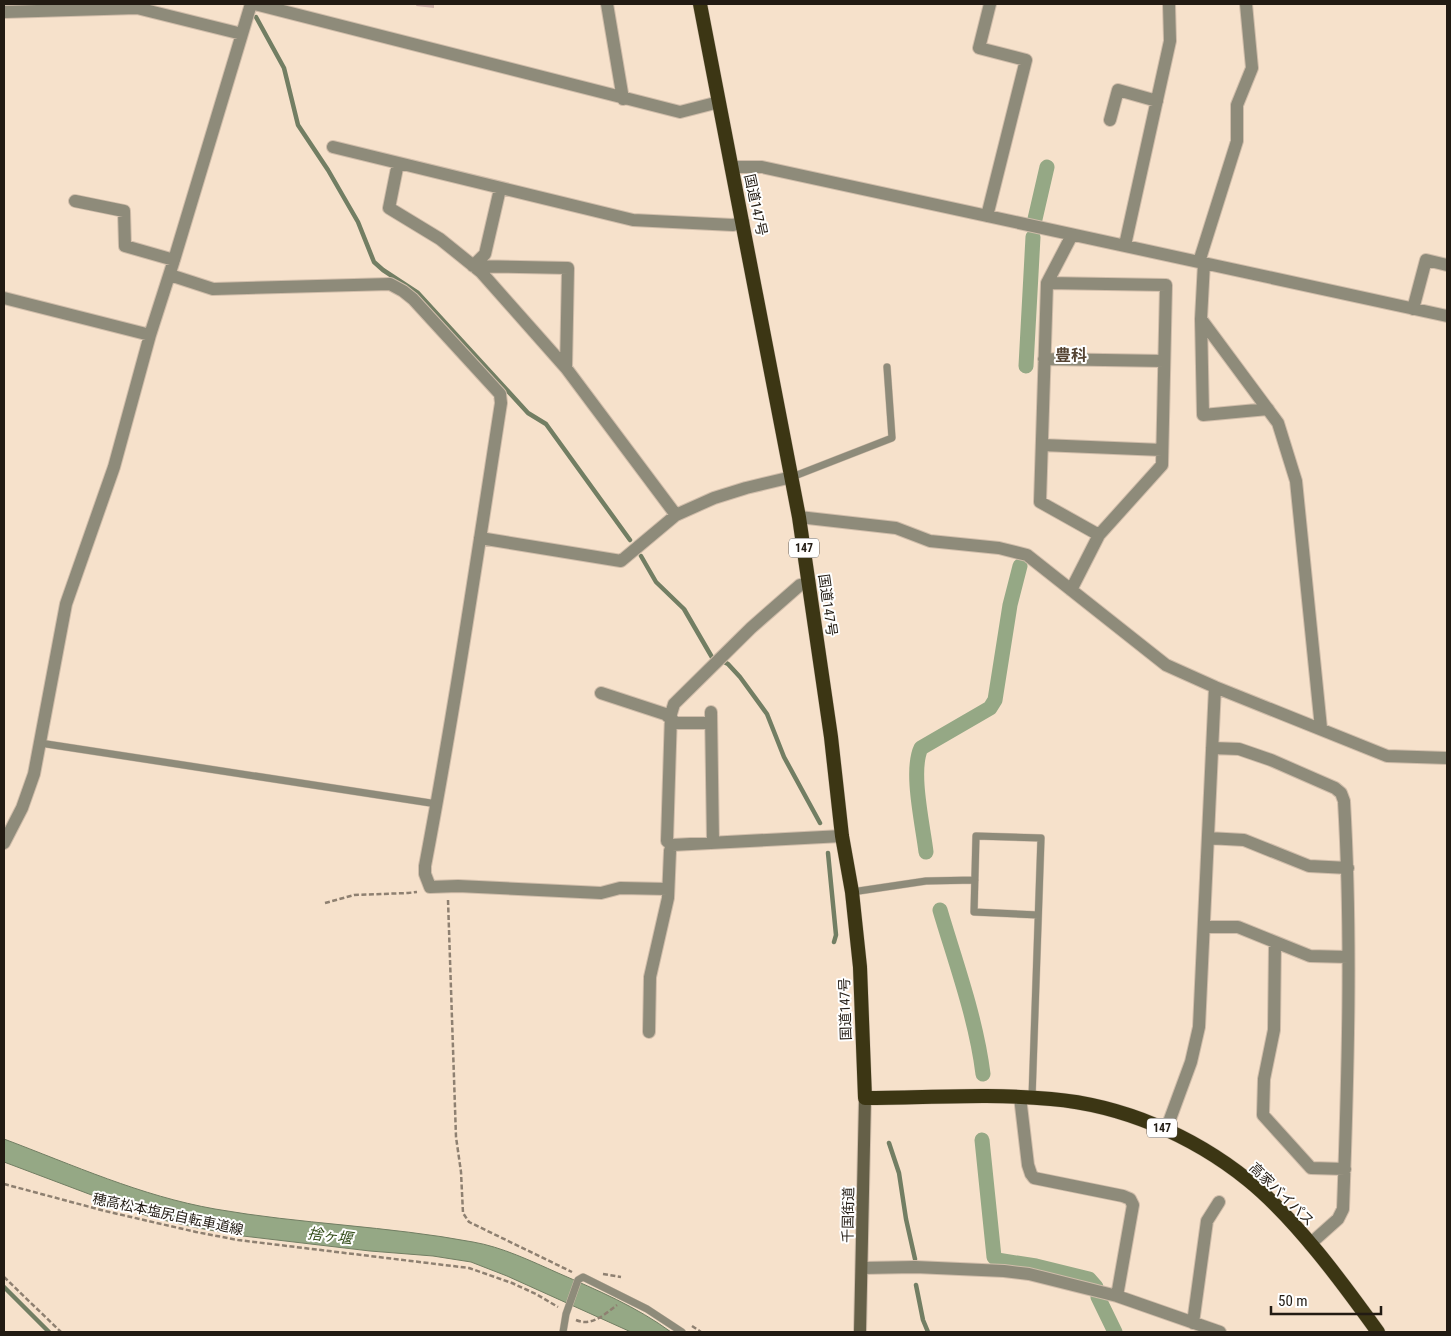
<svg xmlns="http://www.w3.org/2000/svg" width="1451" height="1336" font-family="'Roboto Condensed','Noto Sans JP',sans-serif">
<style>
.water{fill:#95a885;stroke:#727e63}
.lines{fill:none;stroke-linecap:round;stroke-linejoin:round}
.stream{stroke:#727e63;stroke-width:4.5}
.canal{stroke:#95a885;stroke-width:15}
.building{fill:#d2b4ac}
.service-casing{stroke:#d0bdaa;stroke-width:8}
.minor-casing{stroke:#d0bdaa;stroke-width:14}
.secondary-casing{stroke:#d0bdaa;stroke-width:14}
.trunk-casing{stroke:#d0bdaa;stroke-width:15}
.path{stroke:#8e8071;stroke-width:2.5;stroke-dasharray:5 2.5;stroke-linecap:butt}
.service{stroke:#8e8b7a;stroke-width:7}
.minor{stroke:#8e8b7a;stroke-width:12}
.secondary{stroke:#656048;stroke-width:12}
.trunk{stroke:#3c3614;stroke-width:14}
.labels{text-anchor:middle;stroke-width:4;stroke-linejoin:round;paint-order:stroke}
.shield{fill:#fff;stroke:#645f5a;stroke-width:1}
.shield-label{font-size:12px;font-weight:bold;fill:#221b13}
.street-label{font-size:14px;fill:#221b13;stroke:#fff}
.water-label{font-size:15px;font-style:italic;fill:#334d19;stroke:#fff}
.quarter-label{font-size:16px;font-weight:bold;fill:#543;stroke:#fff}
</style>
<rect width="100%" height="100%" fill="#f6e1cb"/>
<path class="water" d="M 4,1139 C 73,1165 141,1196 215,1209 C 300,1224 388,1226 473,1242 C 502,1247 531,1261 558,1273 C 597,1290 637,1307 671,1332 L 631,1332 L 507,1276 L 471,1262 L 433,1256 L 370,1251 L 243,1236 L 198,1228 L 150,1217 L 4,1162 Z"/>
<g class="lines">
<path class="stream" d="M 256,17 L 284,68 L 298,125 L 328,170 L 358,222 L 374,262 L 383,270 L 418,293 L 528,413 L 546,424 L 630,540
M 641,556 L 656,582 L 684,609 L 713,659
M 722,661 L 728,664 L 740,677 L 767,714 L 784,757 L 820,823
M 828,853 L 836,935 L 834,942
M 889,1143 L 899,1173 L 906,1219 L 915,1259
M 916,1285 L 923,1320 L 928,1332
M 4,1287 L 49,1332"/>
<path class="canal" d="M 1035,219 L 1047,167
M 1026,366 L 1033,237
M 926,852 C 923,826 910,771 921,748 L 990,708 L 995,700 L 1010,605 L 1020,566
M 940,910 C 956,964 976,1018 983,1074
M 982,1140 L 994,1257 L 997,1260 L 1036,1266 L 1089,1279 L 1096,1287
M 1098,1297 L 1115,1332"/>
</g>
<path class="building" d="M 417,4 L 434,4 L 434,8 L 416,6 Z"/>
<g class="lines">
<g class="service-casing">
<path id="service" d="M 792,477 L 892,438 L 887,367
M 40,743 L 437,804
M 852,892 L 926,881 L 975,880
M 1032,1097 L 1041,838 L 976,836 L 974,912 L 1038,915
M 563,1332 L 566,1314 L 578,1280 L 583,1277 L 647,1309 L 682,1332"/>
</g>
<g class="minor-casing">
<path id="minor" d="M 255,4 L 680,112 L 719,102
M 607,4 L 623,99
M 4,12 L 137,8 L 242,34
M 1110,120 L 1118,90 L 1157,101
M 333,147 L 633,220 L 733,225 L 743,222
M 398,163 L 389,208 L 440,239 L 481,272 L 566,368 L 676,515
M 731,167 L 762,167 L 1447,316
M 75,201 L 124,211 L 125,246 L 174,260
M 987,216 L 1026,60 L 979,48 L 990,4
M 1125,245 L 1170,41 L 1169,4
M 1199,262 L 1237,141 L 1237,105 L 1252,68 L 1246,4
M 1204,263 L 1201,319 L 1278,423 L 1296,481 L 1321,728
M 473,266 L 568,268 L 566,368
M 473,266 L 485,254 L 500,189
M 170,275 L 213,289 L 390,284 L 403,291 L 413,299 L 500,394 L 501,403 C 477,558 454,713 425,866 L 425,874 L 430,887 L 458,886 L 601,893 L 620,888 L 668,889
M 1047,283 L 1166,285 L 1162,465 L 1099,535
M 4,298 L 150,335
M 1413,309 L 1426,260 L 1447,265
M 1201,319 L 1203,415 L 1268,409
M 1044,359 L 1164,361
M 1042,445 L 1162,450
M 799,517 L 896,528 L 930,541 L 999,548 L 1027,555 L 1166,665 L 1215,687 L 1387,756 L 1447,758
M 480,538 L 621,561 L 676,515 L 714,498 L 746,488 L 792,477
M 1071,590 L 1099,535 L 1040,502 L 1047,283 L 1072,235
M 601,693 L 665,714 L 676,723 L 711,723
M 711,712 L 713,843
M 1212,748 L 1239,749 L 1271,760 L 1335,788 L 1341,793 L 1344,801 C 1352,937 1348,1073 1343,1209 L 1338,1219 L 1310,1244
M 1208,838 L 1244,840 L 1309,866 L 1348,868
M 4,843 L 22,808 L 34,774 L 66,604 L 114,467 L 150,335 L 174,260 L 251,4
M 672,845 L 667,841 L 671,714 L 674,704 L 751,628 L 800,585 L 809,583
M 1204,927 L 1238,927 L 1310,956 L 1348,957
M 1275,942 L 1274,1030 L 1264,1079 L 1263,1115 L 1311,1168 L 1345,1169
M 649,1032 L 650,977 L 668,898 L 670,851 L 672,845 L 842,836
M 1020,1097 L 1028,1165 L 1031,1174 L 1034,1178 L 1123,1196 L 1130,1199 L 1133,1205 L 1117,1296
M 1166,1130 L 1191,1062 L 1199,1027 L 1215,687
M 862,1268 L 915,1267 L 1004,1271 L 1029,1274 L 1117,1296 L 1220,1332
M 1193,1323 L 1207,1221 L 1219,1202"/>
</g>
<g class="secondary-casing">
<path id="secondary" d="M 860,1332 L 865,1098"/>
</g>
<g class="trunk-casing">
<path id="trunk" d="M 700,4 L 799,517 L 831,737 L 842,836 L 852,892 L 860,967 L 865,1098 C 926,1098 989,1093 1051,1099 C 1122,1105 1192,1135 1248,1180 C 1295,1218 1342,1282 1378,1332"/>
</g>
<path class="path" d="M 448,900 L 456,1137 L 461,1172 L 463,1213 L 469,1222 L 572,1272
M 325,903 L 354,895 L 408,893 L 417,892
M 4,1184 L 105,1211 L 196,1232 L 238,1240 L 469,1268 L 512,1283 L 536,1294 L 558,1307
M 603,1274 L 621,1277
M 4,1277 L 61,1332
M 576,1320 C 592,1327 605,1314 617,1305
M 692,1326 L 701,1332"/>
<use href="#service" class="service"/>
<use href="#minor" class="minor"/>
<use href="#secondary" class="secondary"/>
<use href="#trunk" class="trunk"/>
</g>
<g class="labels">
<g class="shield">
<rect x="789" y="538.5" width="30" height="19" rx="4"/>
<rect x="1147" y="1118.5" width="30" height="19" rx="4"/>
</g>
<g class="shield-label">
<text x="804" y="552">147</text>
<text x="1162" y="1132">147</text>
</g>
<g class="street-label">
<text transform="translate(756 205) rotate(78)" y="5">国道147号</text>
<text transform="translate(828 605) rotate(82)" y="5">国道147号</text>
<text transform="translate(845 1009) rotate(-92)" y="5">国道147号</text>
<text transform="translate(1282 1194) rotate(44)" y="5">高家バイパス</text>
<text transform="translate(168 1214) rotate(12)" y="5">穂高松本塩尻自転車道線</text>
<text transform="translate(848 1215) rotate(-89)" y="5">千国街道</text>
</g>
<g class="water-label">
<text transform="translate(330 1236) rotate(7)" y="5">捨ヶ堰</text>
</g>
<g class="quarter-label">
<text x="1071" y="361">豊科</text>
</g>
</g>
<rect width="1451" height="1336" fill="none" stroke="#221b13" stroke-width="10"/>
<path d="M1271 1306v8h110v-8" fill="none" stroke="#221b13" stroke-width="2.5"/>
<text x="1278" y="1306" font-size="15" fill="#221b13" stroke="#ffffff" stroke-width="4" paint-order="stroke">50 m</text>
</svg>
